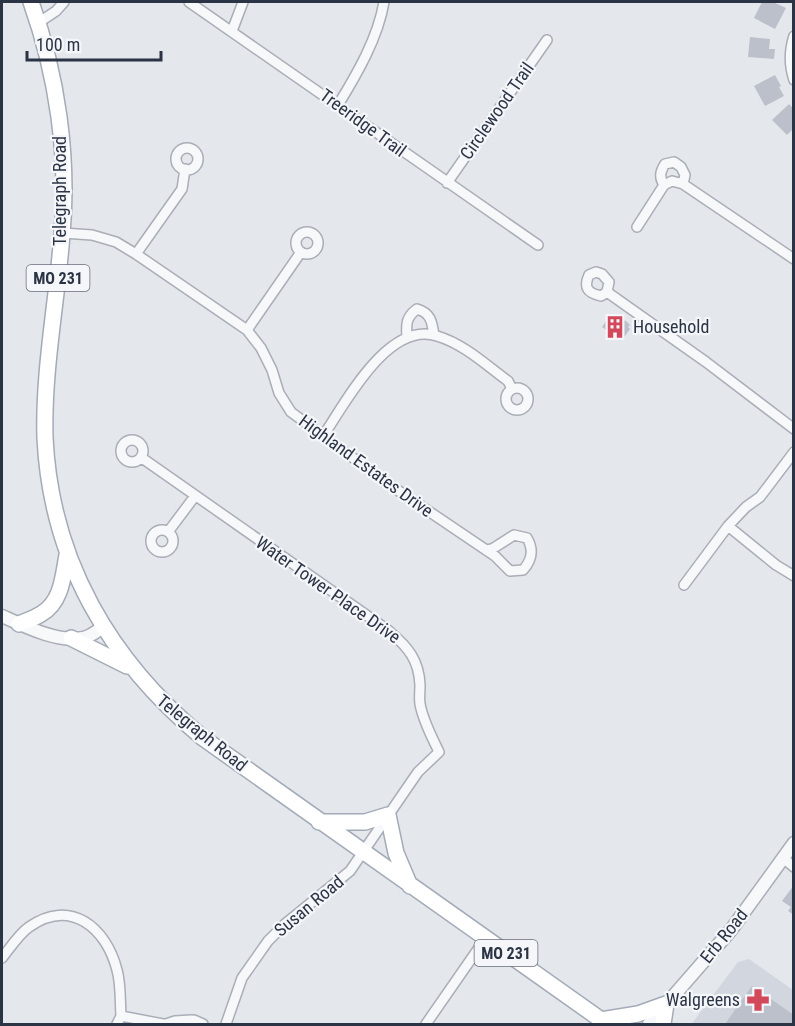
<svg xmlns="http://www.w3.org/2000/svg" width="795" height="1026" font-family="'Roboto Condensed',sans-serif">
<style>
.built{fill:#d2d6de}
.building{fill:#bbc0ca}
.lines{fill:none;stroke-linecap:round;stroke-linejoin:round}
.minor-casing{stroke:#a9aeb7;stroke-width:12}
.tertiary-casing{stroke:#a9aeb7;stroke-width:15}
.primary-casing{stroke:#a3abb8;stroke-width:18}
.minor{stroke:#f7f8fa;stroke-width:9}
.tertiary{stroke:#f7f8fa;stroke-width:12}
.primary{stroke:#fff;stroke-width:15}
.labels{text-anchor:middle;stroke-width:4.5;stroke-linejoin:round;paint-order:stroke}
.shield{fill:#f4f6f9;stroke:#676e7b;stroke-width:1.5}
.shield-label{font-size:16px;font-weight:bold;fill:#2b3445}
.street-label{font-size:18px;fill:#2b3445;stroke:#f4f6f9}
.poi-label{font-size:18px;fill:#2b3445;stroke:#f4f6f9;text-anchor:start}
</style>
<rect width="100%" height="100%" fill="#e4e7ec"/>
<path class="built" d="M 749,959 L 793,990 L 793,1024 L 694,1024 L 693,1022 L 738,962 Z"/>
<path class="building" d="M 762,2 L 773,2 L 786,8 L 775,29 L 754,18 Z
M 750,37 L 770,39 L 769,49 L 775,49 L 774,59 L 748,57 Z
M 775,75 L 781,86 L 779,87 L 784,96 L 765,106 L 754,86 Z
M 789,104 L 794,109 L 794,128 L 787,135 L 772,120 Z
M 611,314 L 615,315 L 619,321 L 620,319 L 626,321 L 630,325 L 628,327 L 630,329 L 622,340 L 602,327 Z
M 794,885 L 794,915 L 788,911 L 791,907 L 782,901 Z
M 752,986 L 794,1015 L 794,1024 L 725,1024 Z"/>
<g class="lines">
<g class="minor-casing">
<path id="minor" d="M 189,2 L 538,245
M 38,23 L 56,11 L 64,2
M 232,31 L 243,2
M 794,36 C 789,51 789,65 794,80
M 338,105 C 357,74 378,38 384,2
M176 159a11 11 0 1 1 22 0a11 11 0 1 1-22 0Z
M 447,183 L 547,40
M 664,185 C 659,177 660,172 665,164 L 674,162 L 681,167 L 685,175 L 683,184
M 637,227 L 664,185 L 672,181 L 683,184 L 794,259
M296 243a11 11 0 1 1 22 0a11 11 0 1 1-22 0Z
M 63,233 L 92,235 L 116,242 L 136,254 L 247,330 L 261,348 L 272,370 L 279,393 L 291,412 L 387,483 L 495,556 L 510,571 L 523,570 C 532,560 534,550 527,538 L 514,535 L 492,549 L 486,550
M 136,254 L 182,189 L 185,169
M 596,272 L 602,274 L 609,282 L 607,292 L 601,296 C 588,293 583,288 589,275 Z
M 607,292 L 706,362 L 794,429
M 247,330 L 301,252
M 407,337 C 406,324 406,317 417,309 C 431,313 432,322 434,335
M506 399a11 11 0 1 1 22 0a11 11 0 1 1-22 0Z
M 323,436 C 345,404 388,320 437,336 C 464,344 486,365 508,381 L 512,389
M121 451a11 11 0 1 1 22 0a11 11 0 1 1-22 0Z
M 142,458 L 389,631 C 408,647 419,660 420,685 C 420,692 419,698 420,704 C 423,721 432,737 439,752 L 418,772 L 350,871 L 285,924 L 268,941 L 242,978 L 226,1024
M 728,526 L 776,565 L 794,576
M151 541a11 11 0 1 1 22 0a11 11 0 1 1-22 0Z
M 168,532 L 195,496
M 684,585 L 728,526 L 746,507 L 760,497 L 794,452
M 783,858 L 794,867
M 2,958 C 10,948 19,934 29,927 C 70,898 106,927 117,970 C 121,984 120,1001 121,1016
M 187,1023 L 194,1020 L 203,1024
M 117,1024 L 121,1016 L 163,1024
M 166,1024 L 175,1021 L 191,1020
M 426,1024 L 485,939"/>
</g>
<g class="tertiary-casing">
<path id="tertiary" d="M 2,616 C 24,626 58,643 83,638 C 90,637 97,631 103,627
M 649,1024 L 731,930 L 794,843"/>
</g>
<g class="primary-casing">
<path id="primary" d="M 31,2 C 57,75 69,156 62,234 C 57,302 43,370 45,438 C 51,561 110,661 203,738 L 607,1024
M 19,624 C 26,621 35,618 41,614 C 62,602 63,576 67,555
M 71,638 L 127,666
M 319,822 L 365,822 L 388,815 L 396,853 L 410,886
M 601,1020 L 638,1014 L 666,1004 L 663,1024"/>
</g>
<use href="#minor" class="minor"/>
<use href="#tertiary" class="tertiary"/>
<use href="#primary" class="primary"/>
</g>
<defs>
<g id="building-bare" transform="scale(1.8)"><path d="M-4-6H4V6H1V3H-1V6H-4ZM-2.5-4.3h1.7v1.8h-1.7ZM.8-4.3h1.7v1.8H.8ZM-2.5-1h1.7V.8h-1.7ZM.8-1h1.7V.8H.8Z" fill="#d1495b" stroke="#f4f6f9" stroke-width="2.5" paint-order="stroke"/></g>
<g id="pharmacy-bare" transform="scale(1.8)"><path d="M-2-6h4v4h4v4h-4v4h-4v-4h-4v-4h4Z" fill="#d1495b" stroke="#f4f6f9" stroke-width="2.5" paint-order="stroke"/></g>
</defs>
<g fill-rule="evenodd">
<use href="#building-bare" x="615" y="327"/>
<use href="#pharmacy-bare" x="758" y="1000"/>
</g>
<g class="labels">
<g class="shield">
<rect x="26.5" y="265" width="63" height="26" rx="4.5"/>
<rect x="474.5" y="940" width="63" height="26" rx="4.5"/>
</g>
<g class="shield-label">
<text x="58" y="284">MO 231</text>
<text x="506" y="959">MO 231</text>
</g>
<g class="street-label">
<text transform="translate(497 111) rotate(-55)" y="6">Circlewood Trail</text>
<text transform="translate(363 123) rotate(36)" y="6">Treeridge Trail</text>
<text transform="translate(60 191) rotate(-90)" y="6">Telegraph Road</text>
<text transform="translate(366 466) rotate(36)" y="6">Highland Estates Drive</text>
<text transform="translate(328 590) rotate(35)" y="6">Water Tower Place Drive</text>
<text transform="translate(202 733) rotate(39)" y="6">Telegraph Road</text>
<text transform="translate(309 906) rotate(-40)" y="6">Susan Road</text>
<text transform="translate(724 936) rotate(-51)" y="6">Erb Road</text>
</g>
<g class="poi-label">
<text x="633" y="333">Household</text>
<text x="740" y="1006" text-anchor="end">Walgreens</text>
</g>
</g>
<rect width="795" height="1026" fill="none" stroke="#2b3445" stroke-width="6"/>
<path d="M27 51v9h134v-9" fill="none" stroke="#2b3445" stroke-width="3"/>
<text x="36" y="51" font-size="18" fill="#2b3445" stroke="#f4f6f9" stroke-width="4.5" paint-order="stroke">100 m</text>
</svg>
